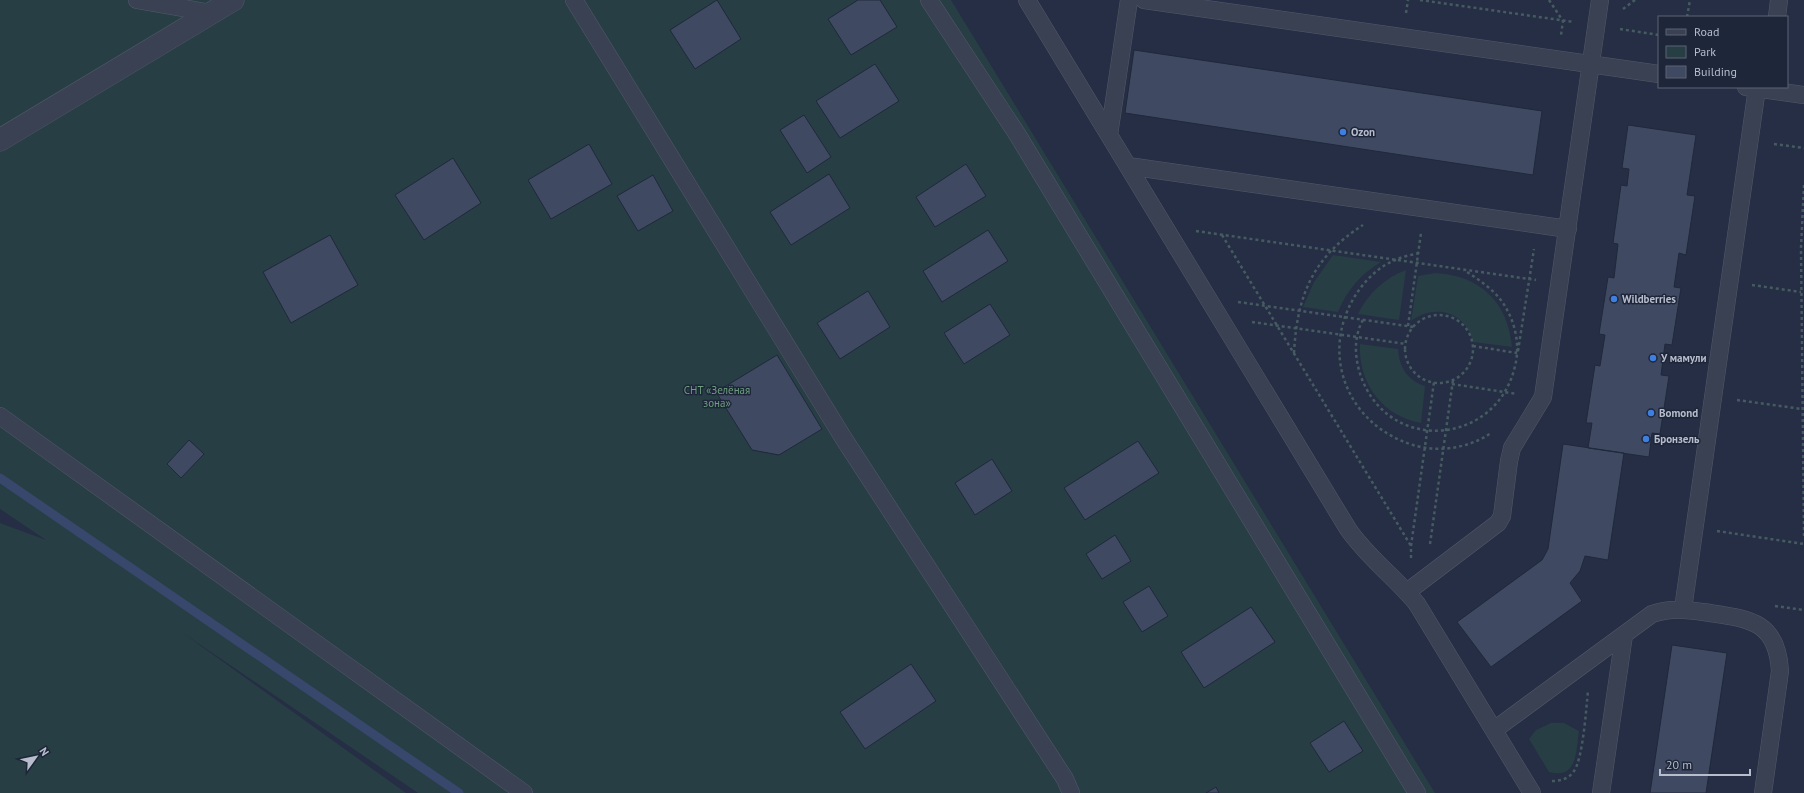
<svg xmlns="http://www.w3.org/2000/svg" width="1804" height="793" font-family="'PT Sans',sans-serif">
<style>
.green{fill:#273e45}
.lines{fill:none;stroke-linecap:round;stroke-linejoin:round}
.stream{stroke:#38476c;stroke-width:9}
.building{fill:#3f4961;stroke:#20283b}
.service-casing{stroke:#52596b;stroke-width:18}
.minor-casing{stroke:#52596b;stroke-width:23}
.path{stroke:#465b61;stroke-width:2.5;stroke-dasharray:3 3;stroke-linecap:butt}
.service{stroke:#3a4153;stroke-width:17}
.minor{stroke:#3a4153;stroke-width:22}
.shop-dot{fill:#3f7fe0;stroke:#1e2639;stroke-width:1.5}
.labels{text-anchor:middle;stroke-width:3;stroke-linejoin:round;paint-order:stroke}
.poi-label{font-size:11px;font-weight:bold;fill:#b7bdcd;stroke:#1e2639;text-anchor:start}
.park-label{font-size:11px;fill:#6d9f7f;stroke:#1e2639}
</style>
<rect width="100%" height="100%" fill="#252e44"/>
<path class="green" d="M 0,0 L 951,0 L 1435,793 L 418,793 L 183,633 L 406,793 L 0,793 L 0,523 L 46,540 L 0,509 Z
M 1333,255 L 1381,262 C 1361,274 1347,290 1338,312 L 1303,307 L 1314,282 Z
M 1406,270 L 1399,320 L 1358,314 C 1368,293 1385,278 1406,270 Z
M 1435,273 C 1480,275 1508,302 1512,347 L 1473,342 C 1466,312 1435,303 1411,321 L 1418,276 Z
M 1360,344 L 1398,349 C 1399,367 1408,381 1425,386 L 1421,423 C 1382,416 1358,383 1360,344 Z
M 1551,723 L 1564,723 L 1579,731 C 1576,750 1578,780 1549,772 L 1529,739 L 1536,730 Z"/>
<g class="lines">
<path class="stream" d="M 0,478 L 459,793"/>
</g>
<path class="building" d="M 717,0 L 741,39 L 695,69 L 670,30 Z
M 858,0 L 880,0 L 897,27 L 851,55 L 828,19 Z
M 1134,50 L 1542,111 L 1533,175 L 1125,113 Z
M 875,64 L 899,101 L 840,138 L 816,101 Z
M 804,115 L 831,157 L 807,173 L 780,130 Z
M 1628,125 L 1696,135 L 1687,195 L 1695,196 L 1686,255 L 1679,253 L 1674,287 L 1681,288 L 1672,345 L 1665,344 L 1661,375 L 1669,376 L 1660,434 L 1652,433 L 1649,457 L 1588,448 L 1592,423 L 1586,423 L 1595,365 L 1600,366 L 1605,335 L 1599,334 L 1608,277 L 1614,278 L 1618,244 L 1613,243 L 1621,185 L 1627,186 L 1629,169 L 1622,168 Z
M 589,144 L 612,184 L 551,219 L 528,180 Z
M 453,158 L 481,203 L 424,240 L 395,195 Z
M 966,164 L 986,196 L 935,227 L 916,197 Z
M 829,174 L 850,208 L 791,245 L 770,212 Z
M 653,175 L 673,211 L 638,231 L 617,196 Z
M 988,230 L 1008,261 L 942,302 L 923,271 Z
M 330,235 L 358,285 L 291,323 L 263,272 Z
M 868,291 L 890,327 L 840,359 L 817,323 Z
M 990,304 L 1010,335 L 964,364 L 944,333 Z
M 777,355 L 822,429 L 779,455 L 752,450 L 716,392 Z
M 189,440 L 204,454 L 181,478 L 167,464 Z
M 1138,441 L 1159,473 L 1085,520 L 1064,488 Z
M 1563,444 L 1624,453 L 1608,560 L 1585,556 L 1580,571 L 1570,583 L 1582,601 L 1491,667 L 1457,622 L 1542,560 L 1548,549 Z
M 992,459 L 1012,491 L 975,515 L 955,483 Z
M 1115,535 L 1131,561 L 1102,579 L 1086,554 Z
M 1149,586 L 1168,616 L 1142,632 L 1123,602 Z
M 1251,607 L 1275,642 L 1204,688 L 1181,652 Z
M 1672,645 L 1727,653 L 1706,793 L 1650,793 Z
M 911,664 L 936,701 L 865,749 L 840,712 Z
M 1344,721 L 1363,751 L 1329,772 L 1310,743 Z
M 1216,787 L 1219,793 L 1206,793 Z"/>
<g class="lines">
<g class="service-casing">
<path id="service" d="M 137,0 L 211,13
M 574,0 L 844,439 L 1065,779 L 1071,793
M 929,0 L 1017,134 L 1417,793
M 1027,0 L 1348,529 C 1368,558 1396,578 1417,604 L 1532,793
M 1144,0 L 1659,74
M 1777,17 L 1779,0
M 1746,87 L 1804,95
M 1109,135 L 1129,0
M 1128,166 L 1568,229
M 0,416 L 524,793
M 1407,592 L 1498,523 L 1502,516 L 1509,461 L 1512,448 L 1543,397 L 1600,0
M 1683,609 L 1757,88
M 1494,730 L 1652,614 C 1672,607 1689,610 1710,613 C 1751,619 1777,622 1780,671 L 1763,793
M 1601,793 L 1624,635"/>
</g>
<g class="minor-casing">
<path id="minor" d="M 0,140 L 233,0"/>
</g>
<path class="path" d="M 1420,0 L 1574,22
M 1549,0 L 1563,21 L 1561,35
M 1623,9 L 1635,0
M 1406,13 L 1408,0
M 1687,17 L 1690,0
M 1620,29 L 1659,35
M 1774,144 L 1804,148
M 1804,185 L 1801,248 L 1804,536
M 1196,231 L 1536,280
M 1222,235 L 1411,546
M 1419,253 C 1412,255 1404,256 1398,259 C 1380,265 1365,280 1355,296 C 1319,355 1348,425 1413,445 C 1439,453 1469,448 1491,433
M 1752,285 L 1801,292
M 1238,302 L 1414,327
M1405 349a34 34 0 1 1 68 0a34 34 0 1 1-68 0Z
M 1363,320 C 1352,339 1355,364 1364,384 C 1397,455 1498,442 1515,366 C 1520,347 1516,325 1506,308 C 1497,291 1479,280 1464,270
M 1252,322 L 1406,344
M 1408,326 L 1421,233
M 1473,346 L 1517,353
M 1518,351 L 1534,249
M 1294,353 C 1297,295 1313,257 1363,225
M 1452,384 L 1517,394
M 1737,400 L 1802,409
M 1717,531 L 1804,544
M 1430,544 L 1453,380
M 1411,558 L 1411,546 L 1434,382
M 1775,606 L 1804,610
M 1552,781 C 1560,781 1569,779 1574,771 C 1583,758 1586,710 1588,691"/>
<use href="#service" class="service"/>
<use href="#minor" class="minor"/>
</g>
<g class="shop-dot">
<circle cx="1343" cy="132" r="4"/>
<circle cx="1614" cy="299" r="4"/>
<circle cx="1653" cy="358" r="4"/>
<circle cx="1651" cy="413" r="4"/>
<circle cx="1646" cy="439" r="4"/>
</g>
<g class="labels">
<g class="poi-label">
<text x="1351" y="136">Ozon</text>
<text x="1622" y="303">Wildberries</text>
<text x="1661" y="362">У мамули</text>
<text x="1659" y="417">Bomond</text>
<text x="1654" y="443">Бронзель</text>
</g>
<g class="park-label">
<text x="717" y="394">СНТ «Зелёная<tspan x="717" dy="13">зона»</tspan></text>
</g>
</g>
<rect x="1658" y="16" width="130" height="72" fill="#1e2639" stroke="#5b6274"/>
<rect x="1666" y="29" width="20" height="6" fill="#3a4153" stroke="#5b6274"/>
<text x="1694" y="36" font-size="12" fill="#b7bdcd">Road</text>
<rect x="1666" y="46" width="20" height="12" fill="#273e45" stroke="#5b6274"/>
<text x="1694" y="56" font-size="12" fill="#b7bdcd">Park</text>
<rect x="1666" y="66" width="20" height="12" fill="#3f4961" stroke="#5b6274"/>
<text x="1694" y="76" font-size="12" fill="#b7bdcd">Building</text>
<g transform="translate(36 757) rotate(57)" stroke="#1e2639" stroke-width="3" paint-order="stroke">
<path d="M0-3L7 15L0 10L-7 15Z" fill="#b7bdcd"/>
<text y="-6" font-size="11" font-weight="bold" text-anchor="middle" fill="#b7bdcd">N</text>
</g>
<path d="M1660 769v6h90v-6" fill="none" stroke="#b7bdcd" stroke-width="2"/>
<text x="1666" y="769" font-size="12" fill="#b7bdcd" stroke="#1e2639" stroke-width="3" paint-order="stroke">20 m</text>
</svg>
